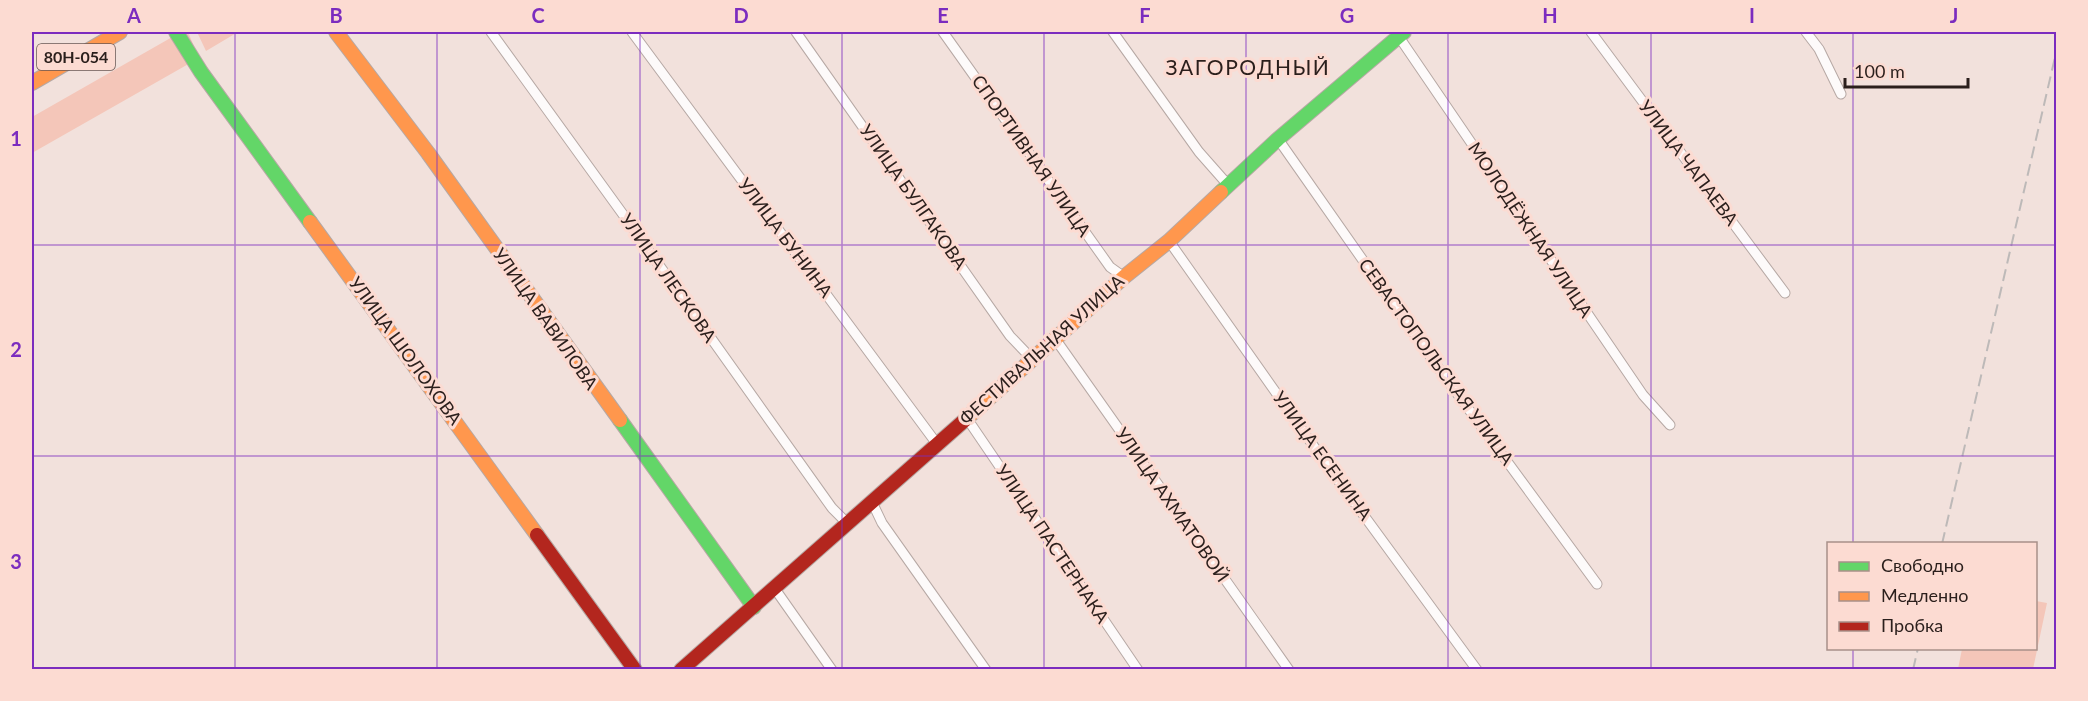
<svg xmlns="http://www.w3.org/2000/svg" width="2088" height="701" font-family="Lato,sans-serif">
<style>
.green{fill:#f4c6b9}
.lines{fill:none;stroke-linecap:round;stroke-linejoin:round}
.street-casing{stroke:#b6a8a4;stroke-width:11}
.fast-casing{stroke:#b6a8a4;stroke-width:16}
.slow-casing{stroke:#b6a8a4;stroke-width:16}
.jam-casing{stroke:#b6a8a4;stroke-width:16}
.street{stroke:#fdfafa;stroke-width:9}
.fast{stroke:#63d668;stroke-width:14}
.slow{stroke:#ff974d;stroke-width:14}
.jam{stroke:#b3261e;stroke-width:14}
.rail{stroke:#bdb9b8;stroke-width:2;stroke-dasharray:12 6;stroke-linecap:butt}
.grid{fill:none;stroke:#7b2cbf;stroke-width:1.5;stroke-opacity:0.55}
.labels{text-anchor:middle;stroke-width:6;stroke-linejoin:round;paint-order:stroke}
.shield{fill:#fcdbd2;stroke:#6a5753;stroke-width:1.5}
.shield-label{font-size:16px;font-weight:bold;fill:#2b1f1c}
.street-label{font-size:18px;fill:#2b1f1c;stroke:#fcdbd2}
.quarter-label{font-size:21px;letter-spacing:1.5px;fill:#2b1f1c;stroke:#fcdbd2}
.neatline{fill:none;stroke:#7b2cbf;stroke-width:2}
.grid-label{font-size:20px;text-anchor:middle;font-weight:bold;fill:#7b2cbf}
</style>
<rect width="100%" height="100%" fill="#f2e1dc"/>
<path class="green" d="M 181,32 L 188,32 L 199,58 L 32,153 L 32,117 Z
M 197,32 L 238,32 L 206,51 Z
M 2036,601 L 2047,603 L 2033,669 L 1958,669 L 1962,649 L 2036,648 Z"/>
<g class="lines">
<g class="street-casing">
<path id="street" d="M 491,32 L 622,213 L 832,508 L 847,523
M 632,32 L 937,444
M 796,32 L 1010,336 L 1033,360
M 943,32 L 1110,267 L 1124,277
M 1113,32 L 1199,152 L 1229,186
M 1591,32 L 1785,293
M 1806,32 L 1819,49 L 1841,94
M 1397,34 L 1643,395 L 1670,425
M 1278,139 L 1437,366 L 1597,584
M 1169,241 L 1327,465 L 1477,670
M 1056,340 L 1289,670
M 966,417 L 1138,670
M 872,502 L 882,523 L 986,670
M 775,589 L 832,670"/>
</g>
<g class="fast-casing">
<path id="fast" d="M 176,32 L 201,72 L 310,222
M 1221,192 L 1278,139 L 1404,32
M 620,420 L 754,607"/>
</g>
<g class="slow-casing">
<path id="slow" d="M 336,32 L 428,153 L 620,420
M 32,83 L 120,32
M 310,222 L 537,535
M 966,419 L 1124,277 L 1169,241 L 1221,192"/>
</g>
<g class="jam-casing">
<path id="jam" d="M 537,535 L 635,670
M 681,670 L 966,419"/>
</g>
<use href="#street" class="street"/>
<use href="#fast" class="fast"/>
<use href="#slow" class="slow"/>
<use href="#jam" class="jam"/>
<path class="rail" d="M 1942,544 L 2056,53
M 1913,670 L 1918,648"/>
</g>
<path class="grid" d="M 235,32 L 235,670M 437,32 L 437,670M 640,32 L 640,670M 842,32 L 842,670M 1044,32 L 1044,670M 1246,32 L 1246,670M 1448,32 L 1448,670M 1651,32 L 1651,670M 1853,32 L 1853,544M 32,245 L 2056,245M 32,456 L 2056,456M 1853,648 L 1853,670"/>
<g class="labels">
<rect class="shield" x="37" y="44" width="78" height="26" rx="4.5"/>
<g class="shield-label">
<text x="76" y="63">80Н-054</text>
</g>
<g class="street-label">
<text transform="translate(1031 156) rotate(55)" y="6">СПОРТИВНАЯ УЛИЦА</text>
<text transform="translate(1688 163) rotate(53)" y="6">УЛИЦА ЧАПАЕВА</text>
<text transform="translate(913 197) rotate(55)" y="6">УЛИЦА БУЛГАКОВА</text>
<text transform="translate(1530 230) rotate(56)" y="6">МОЛОДЁЖНАЯ УЛИЦА</text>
<text transform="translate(785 238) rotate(53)" y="6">УЛИЦА БУНИНА</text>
<text transform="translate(668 278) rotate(55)" y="6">УЛИЦА ЛЕСКОВА</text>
<text transform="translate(545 319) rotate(55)" y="6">УЛИЦА ВАВИЛОВА</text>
<text transform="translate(1042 350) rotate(-42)" y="6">ФЕСТИВАЛЬНАЯ УЛИЦА</text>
<text transform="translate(405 351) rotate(54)" y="6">УЛИЦА ШОЛОХОВА</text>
<text transform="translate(1436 362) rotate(54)" y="6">СЕВАСТОПОЛЬСКАЯ УЛИЦА</text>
<text transform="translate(1322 456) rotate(54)" y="6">УЛИЦА ЕСЕНИНА</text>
<text transform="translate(1172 505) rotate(55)" y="6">УЛИЦА АХМАТОВОЙ</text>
<text transform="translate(1052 544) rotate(56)" y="6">УЛИЦА ПАСТЕРНАКА</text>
</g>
<g class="quarter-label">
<text x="1248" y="75">ЗАГОРОДНЫЙ</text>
</g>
</g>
<rect width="2088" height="701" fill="none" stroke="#fcdbd2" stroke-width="66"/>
<rect x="1827" y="542" width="210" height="108" fill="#fcdbd2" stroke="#a89089" stroke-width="1.5"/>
<rect x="1839" y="562" width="30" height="9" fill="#63d668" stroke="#a89089" stroke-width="1.5"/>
<text x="1881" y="572" font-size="18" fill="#2b1f1c">Свободно</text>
<rect x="1839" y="592" width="30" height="9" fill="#ff974d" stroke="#a89089" stroke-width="1.5"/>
<text x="1881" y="602" font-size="18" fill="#2b1f1c">Медленно</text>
<rect x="1839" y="622" width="30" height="9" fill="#b3261e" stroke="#a89089" stroke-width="1.5"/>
<text x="1881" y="632" font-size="18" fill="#2b1f1c">Пробка</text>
<path d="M1845 78v9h123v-9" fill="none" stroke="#2b1f1c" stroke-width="3"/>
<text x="1854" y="78" font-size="18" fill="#2b1f1c" stroke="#fcdbd2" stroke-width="4.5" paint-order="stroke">100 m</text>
<rect x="33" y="33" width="2022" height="635" class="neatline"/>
<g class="grid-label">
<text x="134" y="23">A</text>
<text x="336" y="23">B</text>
<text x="538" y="23">C</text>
<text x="741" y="23">D</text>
<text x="943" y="23">E</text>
<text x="1145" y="23">F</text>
<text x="1347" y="23">G</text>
<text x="1550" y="23">H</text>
<text x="1752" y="23">I</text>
<text x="1954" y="23">J</text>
<text x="16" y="146">1</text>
<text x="16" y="357">2</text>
<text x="16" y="569">3</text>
</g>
</svg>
